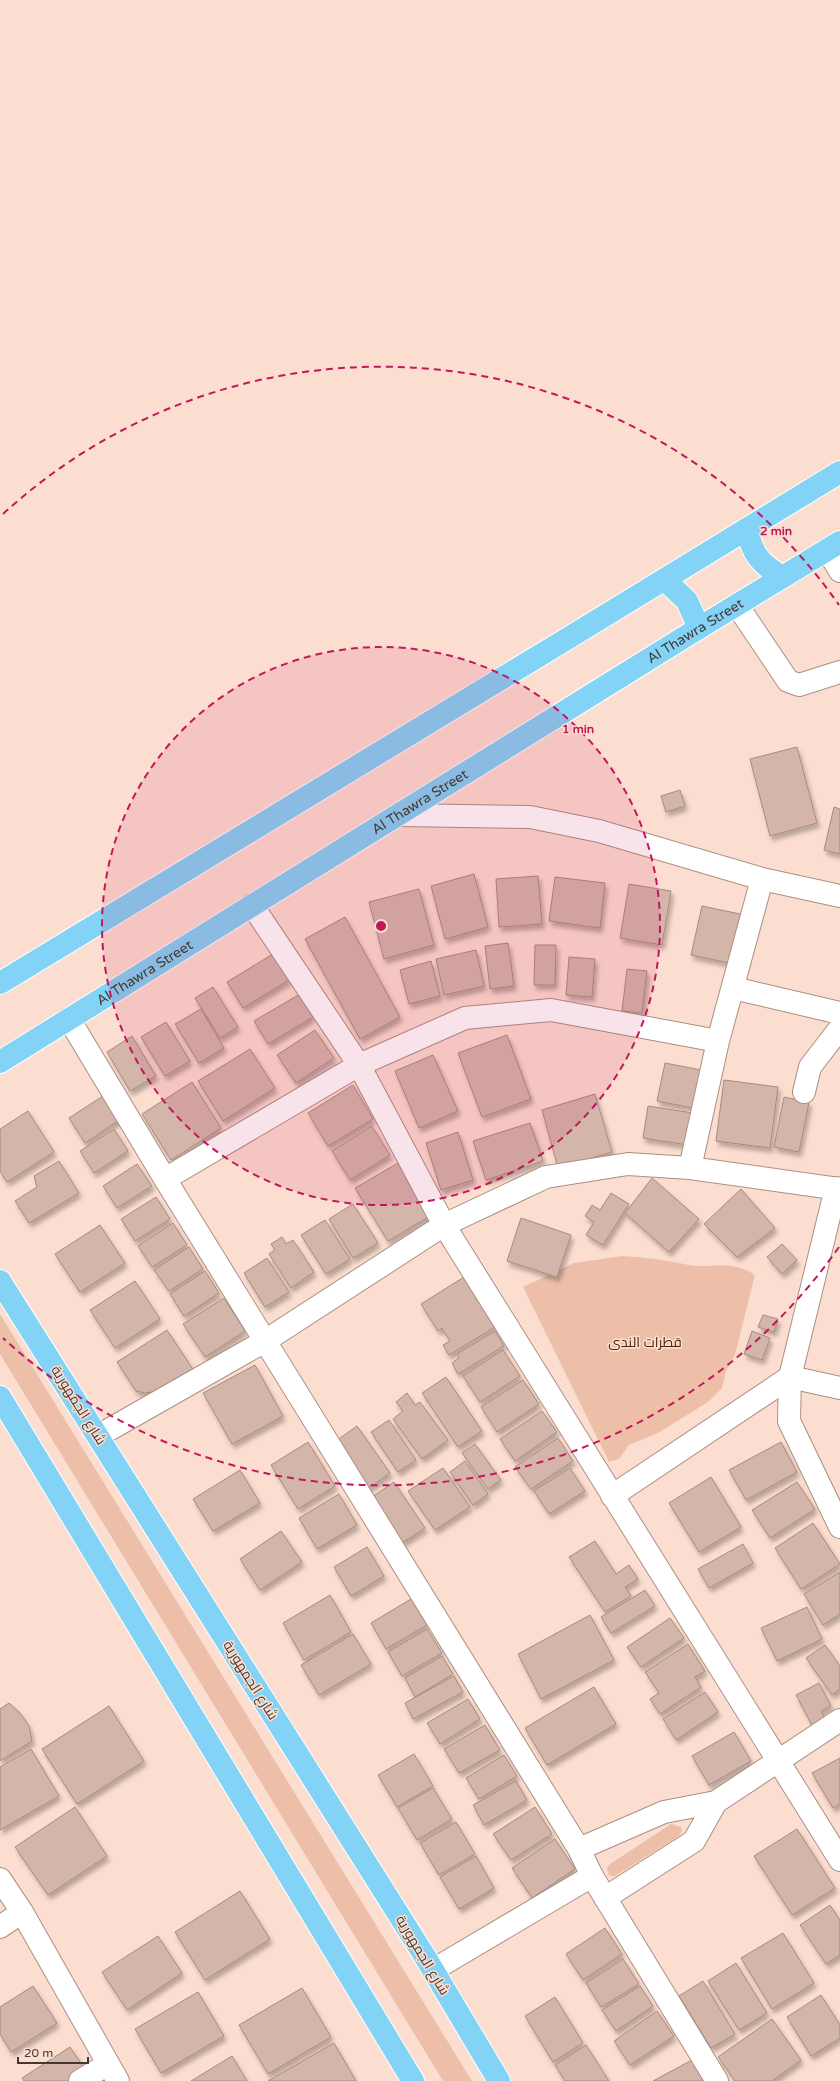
<svg xmlns="http://www.w3.org/2000/svg" width="840" height="2081" font-family="'Varela Round',Cairo,sans-serif">
<style>
.green{fill:#edbfa9}
.building{fill:#d3b6a9;stroke:#a68b7e;filter:url(#shadow)}
.lines{fill:none;stroke-linecap:round;stroke-linejoin:round}
.minor-casing{stroke:#ab8f83;stroke-width:24}
.major-casing{stroke:#fff;stroke-width:24}
.minor{stroke:#fff;stroke-width:22}
.major{stroke:#82d3f6;stroke-width:22}
.ring{fill:none;stroke:#c2185b;stroke-width:2;stroke-dasharray:7 5}
.labels{text-anchor:middle;stroke-width:3;stroke-linejoin:round;paint-order:stroke}
.street-label{font-size:14px;fill:#443832;stroke:#fcded0}
.park-label{font-size:14px;fill:#4f240c;stroke:#fcded0}
.centre{fill:#c2185b;stroke:#fcded0;stroke-width:2}
.ring-label{font-size:12px;text-anchor:middle;font-weight:bold;fill:#c2185b;stroke:#fcded0;stroke-width:3;stroke-linejoin:round;paint-order:stroke}
</style>
<defs>
<filter id="shadow"><feDropShadow dx="2.5" dy="4.5" stdDeviation="2" flood-color="#0004"/></filter>
</defs>
<rect width="100%" height="100%" fill="#fcded0"/>
<path class="green" d="M 622,1256 C 645,1257 667,1260 689,1265 C 713,1269 731,1259 755,1275 L 735,1355 L 726,1371 L 722,1388 L 708,1402 L 658,1433 L 629,1445 L 619,1459 L 609,1462 L 523,1287 L 574,1263 Z
M 0,1314 L 472,2081 L 443,2081 L 0,1354 Z
M 671,1824 L 681,1827 L 682,1831 L 679,1836 L 615,1876 L 609,1876 L 607,1868 L 610,1864 Z"/>
<path class="building" d="M 797,747 L 817,823 L 770,836 L 750,759 Z
M 680,790 L 685,806 L 666,812 L 661,796 Z
M 834,807 L 840,809 L 840,854 L 824,850 Z
M 474,874 L 488,927 L 445,939 L 431,886 Z
M 538,876 L 542,924 L 499,927 L 496,879 Z
M 555,877 L 605,883 L 600,928 L 549,921 Z
M 629,884 L 671,891 L 662,945 L 620,938 Z
M 419,889 L 434,945 L 384,959 L 369,902 Z
M 702,906 L 745,915 L 734,964 L 691,955 Z
M 345,917 L 400,1017 L 360,1039 L 305,939 Z
M 508,943 L 514,986 L 490,989 L 485,946 Z
M 535,945 L 556,945 L 555,985 L 534,985 Z
M 476,950 L 484,986 L 444,995 L 436,959 Z
M 273,954 L 289,980 L 243,1008 L 227,982 Z
M 569,957 L 595,959 L 592,997 L 566,995 Z
M 431,961 L 440,996 L 409,1004 L 400,970 Z
M 627,969 L 647,971 L 642,1013 L 622,1011 Z
M 213,987 L 238,1027 L 220,1038 L 195,998 Z
M 300,994 L 313,1017 L 268,1044 L 254,1021 Z
M 201,1009 L 224,1048 L 199,1063 L 175,1024 Z
M 166,1022 L 190,1061 L 165,1076 L 141,1037 Z
M 315,1030 L 334,1058 L 296,1083 L 277,1055 Z
M 507,1035 L 531,1099 L 482,1117 L 458,1053 Z
M 132,1036 L 156,1076 L 130,1091 L 107,1052 Z
M 250,1049 L 275,1088 L 223,1121 L 198,1081 Z
M 433,1055 L 458,1111 L 419,1128 L 395,1071 Z
M 665,1063 L 706,1071 L 698,1109 L 657,1101 Z
M 724,1080 L 778,1087 L 770,1148 L 716,1141 Z
M 192,1082 L 221,1128 L 171,1160 L 142,1114 Z
M 353,1085 L 373,1119 L 328,1146 L 308,1113 Z
M 106,1094 L 122,1118 L 85,1143 L 69,1118 Z
M 595,1094 L 612,1152 L 558,1168 L 542,1110 Z
M 784,1097 L 809,1102 L 799,1152 L 774,1147 Z
M 648,1106 L 693,1113 L 688,1145 L 643,1138 Z
M 28,1111 L 54,1152 L 7,1182 L 0,1171 L 0,1129 Z
M 530,1123 L 543,1161 L 486,1180 L 473,1141 Z
M 372,1126 L 390,1155 L 350,1180 L 332,1151 Z
M 114,1129 L 128,1151 L 94,1173 L 80,1151 Z
M 458,1132 L 473,1180 L 441,1190 L 426,1143 Z
M 59,1161 L 79,1193 L 29,1223 L 15,1201 L 37,1187 L 34,1176 Z
M 398,1163 L 430,1216 L 388,1241 L 355,1188 Z
M 137,1164 L 152,1186 L 117,1208 L 103,1186 Z
M 652,1178 L 699,1219 L 669,1252 L 625,1213 Z
M 741,1189 L 775,1228 L 737,1257 L 704,1224 Z
M 611,1193 L 629,1204 L 603,1245 L 586,1235 L 594,1222 L 585,1216 L 592,1205 L 600,1210 Z
M 156,1197 L 170,1219 L 135,1241 L 121,1219 Z
M 353,1204 L 378,1243 L 353,1258 L 329,1219 Z
M 521,1218 L 571,1235 L 557,1277 L 507,1261 Z
M 325,1220 L 350,1259 L 326,1274 L 301,1235 Z
M 173,1223 L 187,1245 L 152,1267 L 138,1246 Z
M 100,1225 L 125,1263 L 80,1292 L 55,1254 Z
M 282,1237 L 286,1244 L 293,1240 L 314,1272 L 291,1288 L 269,1254 L 275,1250 L 271,1244 Z
M 782,1244 L 797,1260 L 782,1274 L 767,1257 Z
M 189,1247 L 203,1269 L 169,1291 L 154,1270 Z
M 267,1258 L 289,1292 L 265,1307 L 244,1273 Z
M 205,1271 L 219,1293 L 184,1316 L 170,1294 Z
M 464,1277 L 495,1327 L 449,1355 L 443,1345 L 450,1341 L 442,1328 L 438,1331 L 421,1304 Z
M 135,1281 L 160,1319 L 115,1348 L 90,1310 Z
M 224,1298 L 245,1331 L 205,1357 L 183,1324 Z
M 763,1315 L 778,1319 L 774,1332 L 758,1327 Z
M 167,1330 L 194,1371 L 166,1390 L 145,1393 L 136,1391 L 117,1362 Z
M 495,1331 L 504,1346 L 458,1374 L 452,1363 L 459,1358 L 457,1354 Z
M 752,1331 L 770,1338 L 762,1360 L 744,1354 Z
M 503,1350 L 520,1376 L 480,1402 L 463,1376 Z
M 255,1365 L 283,1416 L 232,1444 L 203,1393 Z
M 446,1377 L 482,1431 L 458,1447 L 422,1393 Z
M 523,1380 L 539,1404 L 497,1432 L 481,1407 Z
M 407,1393 L 415,1405 L 420,1402 L 448,1440 L 422,1459 L 393,1419 L 403,1411 L 396,1402 Z
M 542,1411 L 557,1432 L 515,1461 L 500,1439 Z
M 389,1420 L 416,1460 L 398,1472 L 371,1432 Z
M 357,1426 L 390,1473 L 369,1488 L 336,1441 Z
M 558,1438 L 573,1461 L 531,1489 L 515,1467 Z
M 308,1442 L 335,1486 L 298,1509 L 271,1465 Z
M 781,1442 L 797,1472 L 746,1500 L 729,1470 Z
M 475,1444 L 501,1480 L 488,1489 L 462,1453 Z
M 465,1461 L 488,1494 L 473,1505 L 450,1472 Z
M 443,1468 L 470,1507 L 435,1530 L 408,1491 Z
M 570,1468 L 585,1491 L 549,1514 L 534,1491 Z
M 240,1470 L 260,1503 L 213,1531 L 193,1499 Z
M 711,1477 L 741,1527 L 699,1552 L 669,1503 Z
M 394,1482 L 425,1528 L 402,1543 L 372,1497 Z
M 797,1482 L 815,1509 L 770,1538 L 752,1510 Z
M 339,1494 L 357,1525 L 317,1549 L 299,1518 Z
M 813,1523 L 840,1564 L 801,1589 L 775,1548 Z
M 281,1531 L 302,1562 L 260,1590 L 240,1559 Z
M 595,1541 L 616,1574 L 629,1565 L 638,1579 L 625,1587 L 631,1596 L 605,1612 L 569,1557 Z
M 743,1544 L 753,1563 L 709,1588 L 698,1569 Z
M 367,1547 L 384,1576 L 351,1596 L 334,1567 Z
M 840,1572 L 840,1614 L 823,1625 L 804,1594 Z
M 645,1590 L 655,1606 L 611,1633 L 601,1617 Z
M 330,1595 L 351,1632 L 304,1660 L 283,1623 Z
M 411,1599 L 427,1625 L 386,1649 L 371,1623 Z
M 807,1607 L 822,1639 L 777,1661 L 761,1628 Z
M 590,1615 L 614,1660 L 541,1699 L 518,1654 Z
M 670,1618 L 684,1638 L 641,1667 L 627,1647 Z
M 427,1629 L 442,1653 L 402,1676 L 388,1652 Z
M 353,1634 L 371,1664 L 319,1695 L 301,1665 Z
M 688,1644 L 705,1671 L 695,1677 L 701,1687 L 660,1714 L 650,1699 L 659,1693 L 645,1672 Z
M 825,1645 L 840,1666 L 840,1689 L 832,1695 L 806,1658 Z
M 442,1656 L 453,1674 L 415,1697 L 405,1678 Z
M 454,1676 L 463,1692 L 413,1719 L 405,1703 Z
M 819,1683 L 831,1706 L 821,1711 L 829,1726 L 816,1733 L 796,1695 Z
M 594,1687 L 616,1724 L 547,1765 L 525,1728 Z
M 705,1692 L 718,1712 L 676,1740 L 663,1719 Z
M 468,1699 L 480,1719 L 440,1744 L 427,1723 Z
M 9,1703 L 20,1713 L 29,1726 L 32,1741 L 0,1761 L 0,1709 Z
M 109,1706 L 144,1761 L 77,1804 L 42,1749 Z
M 485,1725 L 500,1750 L 459,1773 L 444,1749 Z
M 734,1732 L 751,1761 L 709,1785 L 692,1756 Z
M 31,1749 L 59,1796 L 0,1830 L 0,1767 Z
M 414,1754 L 433,1786 L 397,1807 L 378,1775 Z
M 504,1755 L 517,1776 L 479,1799 L 466,1778 Z
M 840,1758 L 840,1804 L 833,1808 L 812,1773 Z
M 516,1781 L 527,1800 L 484,1825 L 473,1805 Z
M 433,1788 L 452,1819 L 417,1840 L 398,1808 Z
M 75,1807 L 107,1856 L 48,1895 L 15,1847 Z
M 535,1807 L 552,1834 L 511,1860 L 493,1834 Z
M 456,1822 L 475,1854 L 439,1875 L 420,1843 Z
M 797,1829 L 835,1888 L 792,1915 L 754,1856 Z
M 555,1839 L 575,1869 L 532,1898 L 512,1868 Z
M 476,1856 L 494,1888 L 459,1909 L 440,1877 Z
M 240,1891 L 270,1939 L 205,1980 L 175,1932 Z
M 830,1905 L 840,1920 L 840,1955 L 826,1964 L 800,1925 Z
M 605,1928 L 622,1954 L 583,1980 L 566,1954 Z
M 783,1933 L 814,1983 L 772,2009 L 741,1958 Z
M 158,1936 L 182,1973 L 127,2010 L 102,1972 Z
M 623,1959 L 639,1984 L 601,2007 L 586,1983 Z
M 736,1963 L 767,2013 L 739,2030 L 708,1981 Z
M 703,1981 L 735,2034 L 711,2048 L 679,1996 Z
M 33,1986 L 57,2023 L 11,2052 L 0,2034 L 0,2007 Z
M 640,1986 L 653,2006 L 616,2031 L 602,2010 Z
M 302,1988 L 331,2037 L 268,2074 L 239,2025 Z
M 198,1992 L 224,2036 L 161,2073 L 135,2029 Z
M 821,1995 L 840,2025 L 840,2038 L 811,2056 L 787,2017 Z
M 555,1997 L 583,2043 L 553,2062 L 525,2016 Z
M 657,2011 L 674,2036 L 630,2065 L 614,2041 Z
M 772,2019 L 801,2060 L 772,2081 L 735,2081 L 718,2057 Z
M 334,2043 L 356,2081 L 268,2081 Z
M 586,2045 L 609,2081 L 565,2081 L 555,2065 Z
M 70,2047 L 93,2081 L 24,2081 L 22,2078 Z
M 232,2056 L 247,2081 L 191,2081 Z
M 692,2060 L 704,2081 L 653,2081 Z"/>
<g class="lines">
<g class="minor-casing">
<path id="minor" d="M 827,550 L 840,571
M 737,605 L 788,681 L 799,685 L 840,672
M 399,815 L 530,817 L 599,831 L 762,879 L 840,896
M 252,905 L 359,1065 L 444,1225 L 840,1860
M 733,988 L 840,1013
M 69,1019 L 165,1179 L 579,1849 L 592,1876 L 717,2081
M 804,1092 L 810,1067 L 840,1028
M 690,1168 L 718,1041 L 762,879
M 165,1179 L 359,1065 L 465,1018 L 551,1010 L 718,1041
M 836,1188 L 790,1377 L 789,1421 L 840,1527
M 98,1436 L 265,1341 L 444,1225 L 546,1177 L 628,1164 L 690,1168 L 840,1189
M 612,1496 L 790,1377 L 840,1388
M 579,1849 L 664,1812 L 716,1802 L 840,1720
M 0,1879 L 22,1912 L 118,2081
M 605,1898 L 694,1841 L 716,1802
M 0,1927 L 22,1912
M 433,1970 L 592,1876
M 80,2081 L 108,2064"/>
</g>
<g class="major-casing">
<g id="major">
<path d="M 747,529 C 752,554 761,565 783,577"/>
<path d="M 665,580 L 687,601 L 699,628"/>
<path d="M 0,983 C 279,812 561,644 840,472"/>
<path id="s1" d="M 0,1062 L 699,628 L 840,542"/>
<path d="M 0,1281 L 424,1955 L 499,2081"/>
<path d="M 0,1397 L 413,2081"/>
</g>
</g>
<use href="#minor" class="minor"/>
<use href="#major" class="major"/>
</g>
<circle cx="381" cy="926" r="279" fill="#c2185b" fill-opacity=".12"/>
<g class="ring">
<circle cx="381" cy="926" r="279"/>
<path d="M839 1247A559 559 0 0 1 3 1338M3 514A559 559 0 0 1 839 605"/>
</g>
<g class="labels">
<g class="street-label">
<text dy="5" stroke="none"><textPath href="#s1" startOffset="818">Al Thawra Street</textPath></text>
<text dy="5" stroke="none"><textPath href="#s1" startOffset="494">Al Thawra Street</textPath></text>
<text dy="5" stroke="none"><textPath href="#s1" startOffset="170">Al Thawra Street</textPath></text>
<text transform="translate(79 1405) rotate(58)" y="5">شارع الجمهورية</text>
<text transform="translate(251 1680) rotate(58)" y="5">شارع الجمهورية</text>
<text transform="translate(423 1955) rotate(59)" y="5">شارع الجمهورية</text>
</g>
<g class="park-label">
<text x="645" y="1347">قطرات الندى</text>
</g>
</g>
<circle cx="381" cy="926" r="6" class="centre"/>
<g class="ring-label">
<text x="776" y="535">2 min</text>
<text x="578" y="733">1 min</text>
</g>
<path d="M18 2057v6h70v-6" fill="none" stroke="#443832" stroke-width="2"/>
<text x="24" y="2057" font-size="12" fill="#443832" stroke="#fcded0" stroke-width="3" paint-order="stroke">20 m</text>
</svg>
